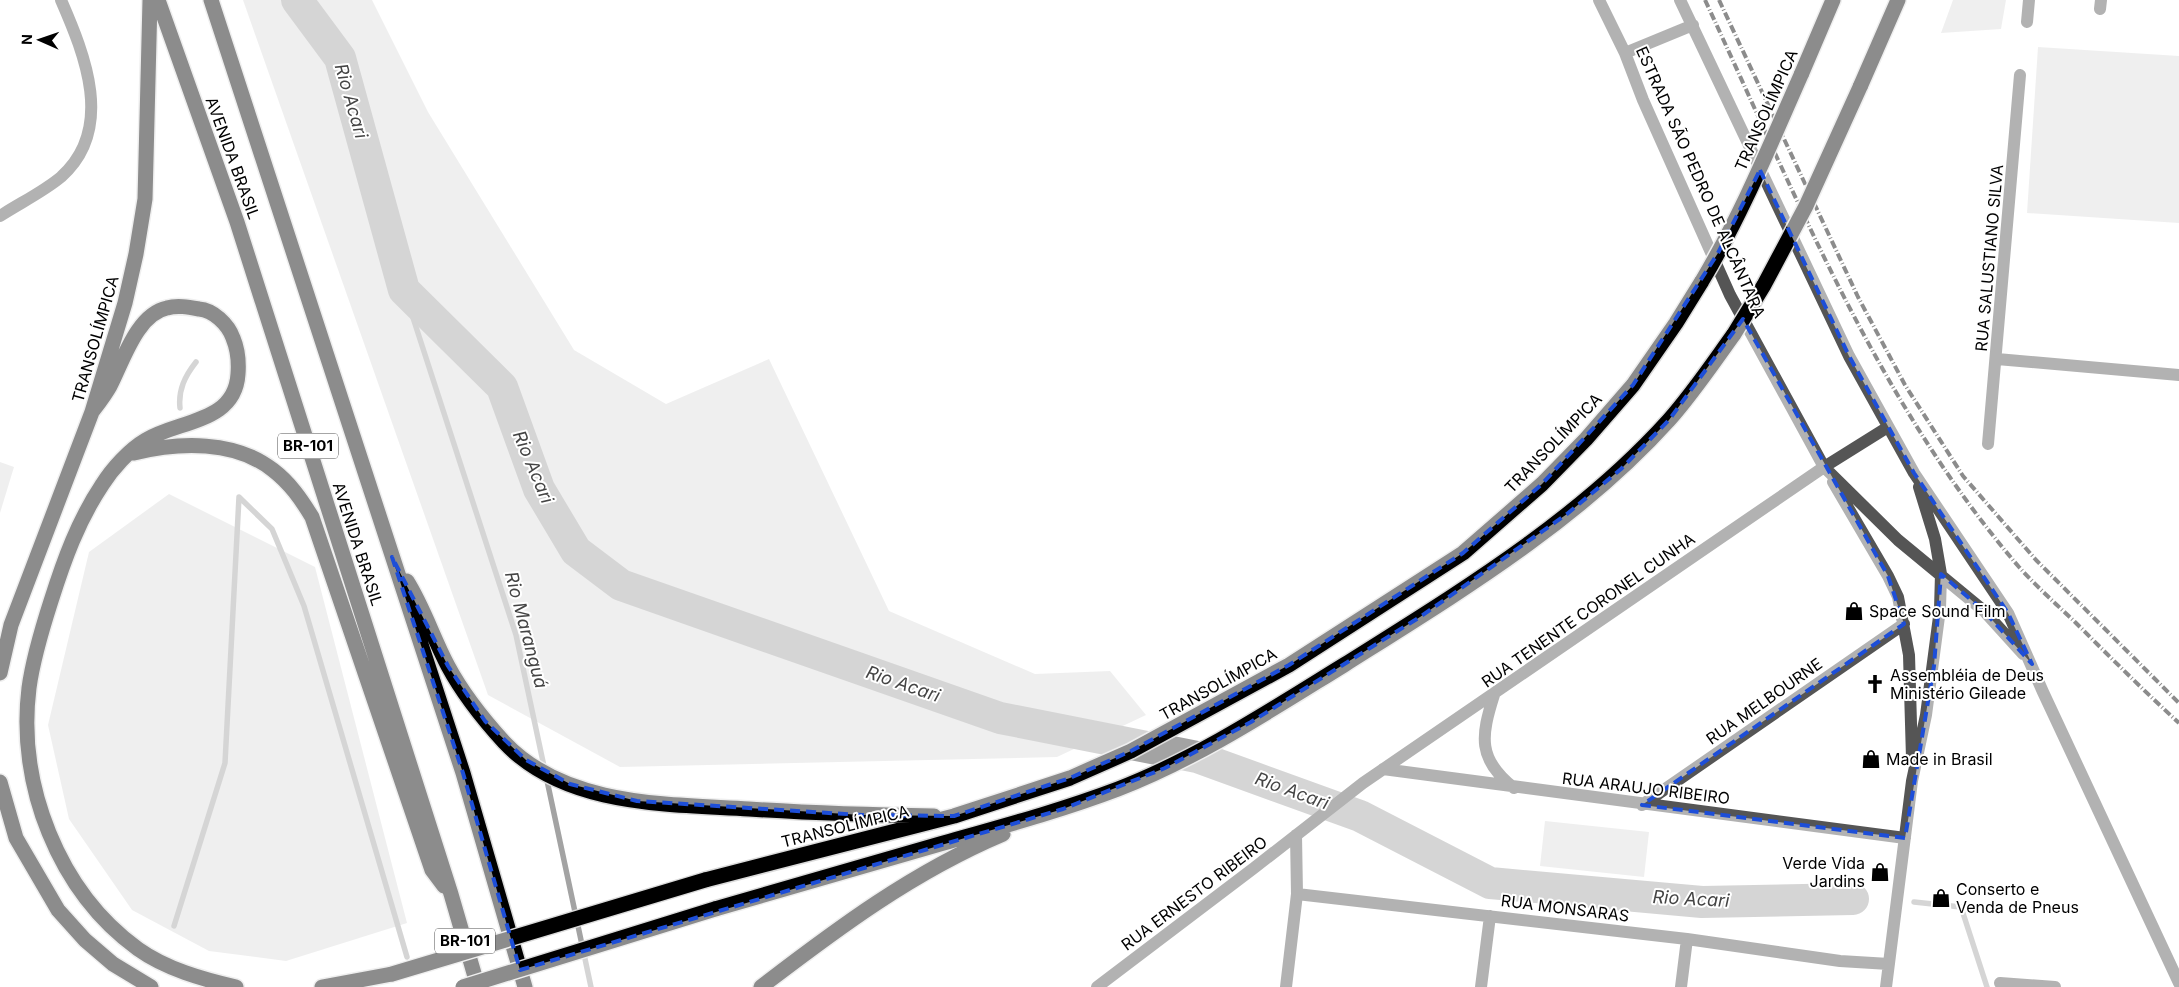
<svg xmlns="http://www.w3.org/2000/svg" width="2179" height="987" font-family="Inter,sans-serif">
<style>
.green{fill:#dcdcdc}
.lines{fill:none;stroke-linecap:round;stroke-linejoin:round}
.stream{stroke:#a3a3a3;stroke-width:5.5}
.river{stroke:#a3a3a3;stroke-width:32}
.highway-casing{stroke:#dbdbdb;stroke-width:18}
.minor{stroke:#555;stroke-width:12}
.highway{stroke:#000;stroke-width:15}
.rail{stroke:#000;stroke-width:4;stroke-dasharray:8 2.5 1 2.5;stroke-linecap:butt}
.highway-bridge-casing{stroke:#dbdbdb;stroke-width:18;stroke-linecap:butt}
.highway-bridge{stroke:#000;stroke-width:15}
.marked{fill:none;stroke:#1d4ed8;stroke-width:4;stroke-dasharray:10 6;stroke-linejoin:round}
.labels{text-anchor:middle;stroke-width:4;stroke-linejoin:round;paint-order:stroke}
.shield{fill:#fff;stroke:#4c4c4c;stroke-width:1}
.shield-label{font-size:15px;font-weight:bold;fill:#000}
.street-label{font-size:16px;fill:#000;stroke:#fff}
.poi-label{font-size:16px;fill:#000;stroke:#fff;text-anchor:start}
.water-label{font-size:18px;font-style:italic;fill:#444;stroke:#fff}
</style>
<rect width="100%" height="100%" fill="#fff"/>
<path class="green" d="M 243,0 L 372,0 L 428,112 L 574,350 L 666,404 L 769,359 L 889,611 L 1035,674 L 1110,671 L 1146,715 L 1057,757 L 620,767 L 488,695 Z
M 1953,0 L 2006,0 L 2001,29 L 1941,33 Z
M 2038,47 L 2179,56 L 2179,223 L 2027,213 Z
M 0,462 L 14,467 L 0,513 Z
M 169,494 L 315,567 L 407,923 L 286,961 L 209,951 L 132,910 L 69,819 L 48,725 L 89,552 Z
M 1545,821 L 1649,832 L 1644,877 L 1540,866 Z"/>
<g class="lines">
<path class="stream" d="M 404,290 L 516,635 L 591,987
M 180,408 C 178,390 185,376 196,362
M 1914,902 L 1961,907 L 1987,987
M 174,926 L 225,763 L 239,497 L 272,529 L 304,606 L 407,957"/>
<path class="river" d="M 297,0 L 340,58 L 404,290 L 502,387 L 539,489 L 576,551 L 621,585 L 1000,718 L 1197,757 L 1360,816 L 1490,883 L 1702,902 L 1853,899"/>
<g class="highway-casing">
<path id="highway" d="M 158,0 L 237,222 L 451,894 L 478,987
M 211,0 L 463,773 L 525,987
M 1801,75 L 1833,0
M 1860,87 L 1898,0
M 92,412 C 98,404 105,395 110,386 C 123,361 137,314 167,308 C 177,305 188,307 199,309 C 213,310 228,324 233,338 C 238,350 239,361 238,374 C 235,423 179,420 146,440 C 129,450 112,469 102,485 C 78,521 64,560 51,601 C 42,629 33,658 29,688 C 17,784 58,891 138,949 C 166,969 202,979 236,987
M 134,453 C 179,442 235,440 273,470 C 290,483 301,499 312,517 L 432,870 L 444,886
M 407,581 C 424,608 433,638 448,666 C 463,694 483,719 504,742 C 565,807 668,804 749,809 C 811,813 872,815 934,816
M 0,673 L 11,625 L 92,412 L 125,303 L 136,254 L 145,199 L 150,0
M 0,782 L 16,838 L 58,910 L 85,940 L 113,964 L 151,987
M 705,880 L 954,816 L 1070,778 L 1131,751 L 1289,665 L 1463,553 L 1542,484 L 1586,439 L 1633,385 L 1676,323 L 1702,281
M 715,909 C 790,888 865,866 940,844 C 1000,827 1060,811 1118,789 C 1198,758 1271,710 1344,665 C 1458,593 1578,521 1669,420 C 1693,393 1713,363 1734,334
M 322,987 L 392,974
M 761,987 C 838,928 913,872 1003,834"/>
</g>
<path class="minor" d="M 1599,0 L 1625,53 L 1643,100 L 1730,295 L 1824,467 L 1898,540 L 1984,611 L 2023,654
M 1680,0 L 1849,356 L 1914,473 L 2008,613 L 2043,692 L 2179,983
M 2100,9 L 2101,0
M 2027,22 L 2029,0
M 1625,53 L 1693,25
M 0,216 C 20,203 43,192 61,177 C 115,129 85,55 61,0
M 1997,359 L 2179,375
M 1988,444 L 2020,75
M 1833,482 L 1888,576 L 1898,597 L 1909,655 L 1912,758
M 1494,695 C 1481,736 1477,759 1514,788
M 1383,769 L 1905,838
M 1642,805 L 1904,624
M 1297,894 L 1687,939 L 1840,961 L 1889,964
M 2000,983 L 2055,987
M 1097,987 L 1254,868 L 1363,783 L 1824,467 L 1888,427
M 1286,987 L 1297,894 L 1296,835
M 1481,987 L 1490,916
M 1681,987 L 1687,939
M 1886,987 L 1912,781 L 1926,715 L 1940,609 L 1941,574 L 1935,539 L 1919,487"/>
<use href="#highway" class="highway"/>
<path class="rail" d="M 1705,0 C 1796,195 1877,402 2019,567 C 2036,586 2056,604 2075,622 C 2109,656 2143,690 2179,723
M 1719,0 L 1858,297 L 1905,385 L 1963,476 L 2036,560 L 2179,703"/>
<g class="highway-bridge-casing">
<path id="highway-bridge" d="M 1702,281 C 1741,216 1770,145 1801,75
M 1734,334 L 1764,285 L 1806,206 L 1860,87
M 392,974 L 705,880
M 463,987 L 715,909"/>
</g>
<use href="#highway-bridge" class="highway-bridge"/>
</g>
<path d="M0 0H2179V987H0ZM 1760,170 L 1849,356 L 1914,473 L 2008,613 L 2032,664 L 1984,611 L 1941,574 L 1934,666 L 1905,838 L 1642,805 L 1904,624 L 1888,576 L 1743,319 L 1669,420 L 1621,469 L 1567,514 L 1420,617 L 1251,722 L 1165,768 L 1063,809 L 520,970 L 463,773 L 392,557 L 448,666 L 485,721 L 526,760 L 570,784 L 637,801 L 862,815 L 954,816 L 1070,778 L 1131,751 L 1289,665 L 1463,553 L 1542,484 L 1633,385 L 1718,253 Z" fill="#fff" fill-opacity=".55" fill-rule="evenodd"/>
<path class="marked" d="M 1760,170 L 1849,356 L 1914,473 L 2008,613 L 2032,664 L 1984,611 L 1941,574 L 1934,666 L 1905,838 L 1642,805 L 1904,624 L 1888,576 L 1743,319 L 1669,420 L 1621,469 L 1567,514 L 1420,617 L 1251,722 L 1165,768 L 1063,809 L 520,970 L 463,773 L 392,557 L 448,666 L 485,721 L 526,760 L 570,784 L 637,801 L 862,815 L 954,816 L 1070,778 L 1131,751 L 1289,665 L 1463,553 L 1542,484 L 1633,385 L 1718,253 Z"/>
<defs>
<g id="shop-bare" transform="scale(1.5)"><path d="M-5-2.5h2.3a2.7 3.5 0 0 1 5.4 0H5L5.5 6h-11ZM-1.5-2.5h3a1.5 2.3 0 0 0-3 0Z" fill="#000" stroke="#fff" stroke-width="2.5" paint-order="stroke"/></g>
<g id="church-bare" transform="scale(1.5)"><path d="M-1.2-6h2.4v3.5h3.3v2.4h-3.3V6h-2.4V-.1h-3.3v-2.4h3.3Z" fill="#000" stroke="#fff" stroke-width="2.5" paint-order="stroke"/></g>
</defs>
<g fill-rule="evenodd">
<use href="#shop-bare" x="1854" y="611"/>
<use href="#church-bare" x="1875" y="684"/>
<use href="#shop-bare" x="1871" y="759"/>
<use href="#shop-bare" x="1880" y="872"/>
<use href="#shop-bare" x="1941" y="898"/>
</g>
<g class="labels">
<g class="shield">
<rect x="278" y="433.5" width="60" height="25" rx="4"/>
<rect x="435" y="928.5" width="60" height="25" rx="4"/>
</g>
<g class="shield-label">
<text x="308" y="451">BR-101</text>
<text x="465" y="946">BR-101</text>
</g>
<g class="street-label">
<text transform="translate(1766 110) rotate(-66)" y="6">TRANSOLÍMPICA</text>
<text transform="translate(233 158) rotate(70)" y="6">AVENIDA BRASIL</text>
<text transform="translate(1701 182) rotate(66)" y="6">ESTRADA SÃO PEDRO DE ALCÂNTARA</text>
<text transform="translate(1989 258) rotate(-85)" y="6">RUA SALUSTIANO SILVA</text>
<text transform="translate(95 339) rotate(-74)" y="6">TRANSOLÍMPICA</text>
<text transform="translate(1553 443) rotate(-46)" y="6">TRANSOLÍMPICA</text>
<text transform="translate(358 544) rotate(72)" y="6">AVENIDA BRASIL</text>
<text transform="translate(1588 610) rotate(-35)" y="6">RUA TENENTE CORONEL CUNHA</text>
<text transform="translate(1218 684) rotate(-29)" y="6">TRANSOLÍMPICA</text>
<text transform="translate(1764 701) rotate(-35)" y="6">RUA MELBOURNE</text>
<text transform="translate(1646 788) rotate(7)" y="6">RUA ARAUJO RIBEIRO</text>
<text transform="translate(845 826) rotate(-14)" y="6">TRANSOLÍMPICA</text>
<text transform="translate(1194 893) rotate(-37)" y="6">RUA ERNESTO RIBEIRO</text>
<text transform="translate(1565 908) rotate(7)" y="6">RUA MONSARAS</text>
</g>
<g class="poi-label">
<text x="1869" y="617">Space Sound Film</text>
<text x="1890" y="681">Assembléia de Deus<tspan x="1890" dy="18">Ministério Gileade</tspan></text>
<text x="1886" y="765">Made in Brasil</text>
<text x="1865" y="869" text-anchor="end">Verde Vida<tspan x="1865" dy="18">Jardins</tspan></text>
<text x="1956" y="895">Conserto e<tspan x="1956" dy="18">Venda de Pneus</tspan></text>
</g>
<g class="water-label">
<text transform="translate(351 101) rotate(74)" y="6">Rio Acari</text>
<text transform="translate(533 467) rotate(67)" y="6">Rio Acari</text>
<text transform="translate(526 630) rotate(75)" y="6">Rio Maranguá</text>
<text transform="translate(903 684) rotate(19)" y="6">Rio Acari</text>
<text transform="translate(1292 791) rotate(20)" y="6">Rio Acari</text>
<text transform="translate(1691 899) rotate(3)" y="6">Rio Acari</text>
</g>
</g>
<g transform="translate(40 40) rotate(272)" stroke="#ffffff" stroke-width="4" paint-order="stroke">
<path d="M0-4L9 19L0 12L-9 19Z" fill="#000000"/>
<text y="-8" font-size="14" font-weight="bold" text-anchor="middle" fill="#000000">N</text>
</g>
</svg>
